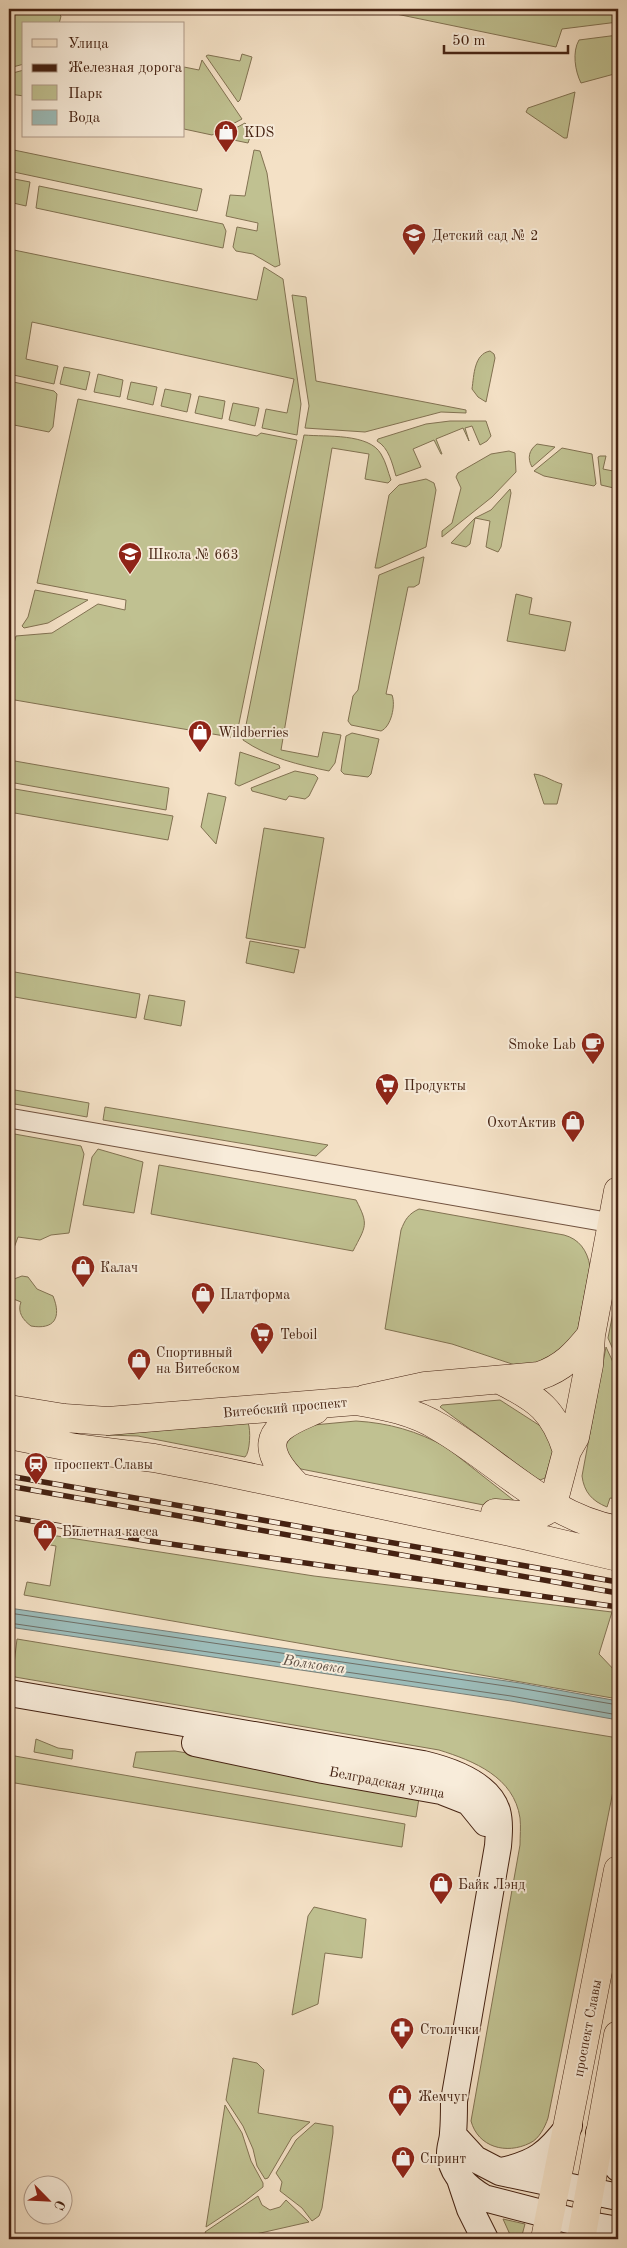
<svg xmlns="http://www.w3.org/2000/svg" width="627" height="2248" font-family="'Old Standard TT',serif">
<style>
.green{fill:#c0c191;stroke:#827252}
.water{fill:#9cbcb9;stroke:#797e76}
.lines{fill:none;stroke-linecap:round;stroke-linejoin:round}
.shore{stroke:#706f66;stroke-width:1}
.street-casing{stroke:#71523f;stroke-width:21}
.secondary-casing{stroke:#452212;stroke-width:28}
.primary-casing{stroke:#452212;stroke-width:29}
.street{stroke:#f8ecda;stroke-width:19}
.secondary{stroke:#f8ecda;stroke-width:26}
.primary{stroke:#f4e1c6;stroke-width:28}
.rail-casing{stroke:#452212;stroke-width:5.5}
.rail{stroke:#f8ecda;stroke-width:4;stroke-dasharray:11;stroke-linecap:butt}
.labels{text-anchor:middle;stroke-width:4;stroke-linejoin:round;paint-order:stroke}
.poi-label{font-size:14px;fill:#452212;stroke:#f8ecda;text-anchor:start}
.street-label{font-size:14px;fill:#452212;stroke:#f8ecda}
.water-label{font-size:15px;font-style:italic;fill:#5f5044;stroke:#f8ecda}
</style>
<rect width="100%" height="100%" fill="#f4e1c6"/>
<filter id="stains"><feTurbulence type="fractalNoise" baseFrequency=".004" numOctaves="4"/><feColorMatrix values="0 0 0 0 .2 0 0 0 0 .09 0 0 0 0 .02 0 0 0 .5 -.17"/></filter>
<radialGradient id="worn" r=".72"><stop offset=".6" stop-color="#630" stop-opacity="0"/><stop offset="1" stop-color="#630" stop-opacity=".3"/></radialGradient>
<path class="green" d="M 9,9 L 34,9 L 59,14 L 61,16 L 59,24 L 24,24 L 24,64 L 9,68 Z
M 372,9 L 618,9 L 618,22 L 562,29 L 556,47 Z
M 618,35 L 618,73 L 581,83 C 575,71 572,52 579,40 Z
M 242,54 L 252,57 L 240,100 L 238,102 L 206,56 L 208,55 L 240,61 Z
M 202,60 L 242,119 L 212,135 L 184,129 L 184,67 L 199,70 Z
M 24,70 L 24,96 L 9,94 L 9,74 Z
M 575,92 L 567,138 L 564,138 L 526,112 L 528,108 Z
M 245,123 L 252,131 L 248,143 L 219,137 Z
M 9,149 L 202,189 L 197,211 L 9,171 Z
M 254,150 L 260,151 L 267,173 L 280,265 L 275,267 L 253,254 L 236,251 L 233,247 L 237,227 L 257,231 L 258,223 L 226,216 L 230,195 L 245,196 Z
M 9,178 L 30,182 L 26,206 L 9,202 Z
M 39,186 L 223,224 L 226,231 L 223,248 L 36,208 Z
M 9,249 L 257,300 L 264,267 L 283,279 L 301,404 L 297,435 L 262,428 L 266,409 L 287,413 L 294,379 L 32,322 L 26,359 L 58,366 L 54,384 L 9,374 Z
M 292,295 L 306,297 L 316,381 L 466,410 L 466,413 L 441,412 L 365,432 L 305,428 L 309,406 Z
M 490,351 L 494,354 L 495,358 L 486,402 L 478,397 L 472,389 C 474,375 474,354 490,351 Z
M 64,367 L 90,372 L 86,390 L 60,384 Z
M 98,374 L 123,380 L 120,397 L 94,392 Z
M 9,381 L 54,391 L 57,394 L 53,427 L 49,432 L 9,424 Z
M 131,382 L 157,387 L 153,405 L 127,399 Z
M 165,389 L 191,394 L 187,412 L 161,406 Z
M 199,396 L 225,401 L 222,419 L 195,413 Z
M 78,399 L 257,436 L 261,433 L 297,440 L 236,738 L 9,699 L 9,647 L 13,647 L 16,636 L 52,633 L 98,604 L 125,610 L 126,600 L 37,583 Z
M 233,403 L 259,408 L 255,426 L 229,420 Z
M 450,421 L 486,421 L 491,436 L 487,441 L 480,445 L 472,426 L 465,428 L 469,441 L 463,428 L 436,439 L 442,454 L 441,454 L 434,440 L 413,449 L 421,467 L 396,476 C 392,463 389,448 377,441 L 378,439 L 426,424 Z
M 304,435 C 326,437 369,433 381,454 C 386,462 388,472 391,480 L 388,483 L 365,479 L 369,454 L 332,448 L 281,750 L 318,757 L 323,732 L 341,735 L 335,763 L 329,771 C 299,765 269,758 243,740 Z
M 537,444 L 555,447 L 532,467 C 527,458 529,450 537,444 Z
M 562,448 L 592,454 L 596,484 L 594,486 L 544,476 L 534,471 Z
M 509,451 L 515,453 L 516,472 L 492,497 L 442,537 L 442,531 L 452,523 L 461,488 L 456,477 L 458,473 L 491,454 Z
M 600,456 L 606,456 L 603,469 L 618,472 L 618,489 L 601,485 L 598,457 Z
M 426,479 L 434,483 L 436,490 L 426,547 L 379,568 L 375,568 L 389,495 L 399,485 Z
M 510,489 L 511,493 L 501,547 L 498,552 L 486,547 L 490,521 L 475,518 L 470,544 L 466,547 L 451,543 L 475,518 L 491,510 Z
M 423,557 L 424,557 L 419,584 L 414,587 L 408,587 L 386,694 L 392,695 C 396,705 391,727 381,731 L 351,725 L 348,721 L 353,696 L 358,690 L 379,575 Z
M 35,590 L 88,600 L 48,623 L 24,628 L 22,626 L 28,617 Z
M 516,594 L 532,598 L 529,614 L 571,622 L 565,651 L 507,641 Z
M 352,733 L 379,739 L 371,774 L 368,777 L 344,774 L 341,771 L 346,736 Z
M 240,752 L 279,765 L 280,768 L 239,786 L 235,784 Z
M 9,760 L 169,788 L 166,810 L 9,782 Z
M 295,771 L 315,775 L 318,778 L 309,796 L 305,799 L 289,796 L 286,800 L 252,791 L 251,788 Z
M 534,774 C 545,775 551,781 562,784 L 557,804 L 544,804 Z
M 9,788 L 173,816 L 168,840 L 9,812 Z
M 208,793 L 226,797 L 216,844 L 201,827 Z
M 264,828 L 324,838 L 305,948 L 246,938 Z
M 250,941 L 299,950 L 294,973 L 246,963 Z
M 9,971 L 140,994 L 136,1018 L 9,996 Z
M 149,995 L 185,1001 L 181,1026 L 144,1019 Z
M 9,1089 L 89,1103 L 87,1117 L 9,1103 Z
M 105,1107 L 328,1145 L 316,1156 L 103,1120 Z
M 9,1133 L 81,1146 L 84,1154 L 69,1233 L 51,1235 L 40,1240 L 18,1237 L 11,1256 L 9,1254 Z
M 98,1149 L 143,1162 L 134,1213 L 83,1205 L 92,1157 Z
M 159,1165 L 356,1200 C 369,1225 366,1226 353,1251 L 151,1214 Z
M 419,1209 L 564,1235 C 579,1239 587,1250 590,1266 L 577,1334 L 548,1362 L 518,1366 L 452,1344 L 385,1329 L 401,1230 C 405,1220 408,1214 419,1209 Z
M 22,1276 L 28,1277 L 37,1289 L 53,1296 C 62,1318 54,1330 31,1326 C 23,1320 17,1312 21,1302 L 11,1298 L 14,1279 Z
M 618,1287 L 618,1361 L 608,1338 Z
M 606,1347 L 618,1373 L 618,1499 L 610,1498 L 607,1507 C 592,1501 584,1492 582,1476 Z
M 500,1400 L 542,1427 L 554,1448 L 545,1478 L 540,1480 L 536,1478 L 440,1407 L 442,1405 Z
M 356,1421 C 389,1423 417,1431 446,1447 L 521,1506 L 519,1512 L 296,1468 L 278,1447 L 303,1426 Z
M 248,1423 C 251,1429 250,1453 245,1457 L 138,1436 L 106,1435 Z
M 38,1533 L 314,1576 L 612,1612 L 599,1654 L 618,1674 L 618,1699 L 24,1595 L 27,1582 L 50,1586 L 56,1546 L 39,1543 L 37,1538 Z
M 17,1639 L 618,1738 L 618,1766 L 548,2118 C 545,2127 539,2139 530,2143 C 506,2155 478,2147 471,2121 L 520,1845 C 520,1836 521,1827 520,1818 C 514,1777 474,1761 439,1750 L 15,1677 L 13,1673 Z
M 36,1739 L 58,1748 L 73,1750 L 72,1759 L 34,1752 Z
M 175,1751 L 420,1792 L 416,1817 L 133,1767 L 136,1752 Z
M 9,1755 L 405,1824 L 402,1847 L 9,1782 Z
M 314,1907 L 366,1919 L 362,1958 L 325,1953 L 318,2004 L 292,2015 L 308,1916 Z
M 233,2058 L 257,2063 L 264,2070 L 258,2113 L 310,2122 L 292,2137 L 268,2178 L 265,2179 L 257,2166 L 253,2149 L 243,2126 L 226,2100 Z
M 225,2105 L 242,2133 L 251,2161 L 263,2183 L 263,2187 L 244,2202 L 206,2227 Z
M 315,2123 L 333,2126 L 333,2133 L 322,2208 L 319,2216 L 312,2221 L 302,2208 L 280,2191 L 282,2182 L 276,2173 L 296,2140 Z
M 258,2196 L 262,2205 L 270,2210 L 280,2207 L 286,2200 L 309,2222 L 234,2239 L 208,2239 L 205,2232 Z
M 503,2219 L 525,2224 L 521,2239 L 512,2239 Z"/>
<path class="water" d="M 9,1608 L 520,1683 L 618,1701 L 618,1720 L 511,1701 L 9,1627 Z"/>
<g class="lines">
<path class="shore" d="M 9,1613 L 519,1688 L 618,1705
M 9,1623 L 511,1696 L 618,1715"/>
<g class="street-casing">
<path id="street" d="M 9,1118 L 612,1223"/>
</g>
<g class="secondary-casing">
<path id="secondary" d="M 9,1693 L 423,1764 C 448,1770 488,1783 497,1811 C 500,1822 499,1834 498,1846 L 454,2101 C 454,2112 454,2123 453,2133 C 453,2140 450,2146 450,2153 C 451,2174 467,2188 484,2198 L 584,2224 L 618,2230
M 195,1743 L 323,1770 L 441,1791 L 469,1802 L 486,1823
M 599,2133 L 605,2150 L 618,2168
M 453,2135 L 475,2159 L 500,2172 L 618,2197
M 501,2171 C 535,2164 548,2154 569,2126
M 460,2179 L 470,2209 L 485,2239"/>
</g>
<g class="primary-casing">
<path id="primary" d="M 500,1380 C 538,1399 554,1410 567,1451
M 365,1399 L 425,1386 L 539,1376 C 563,1368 576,1354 591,1335
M 9,1409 L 64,1418 L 108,1421 L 356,1401 C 385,1406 413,1411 439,1427 C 498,1461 548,1518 618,1530
M 9,1435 L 75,1448 L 154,1458 L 216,1470 L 524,1535 L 618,1557
M 298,1487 C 284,1473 259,1447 281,1428 C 290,1420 304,1415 315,1410
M 495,1513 L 536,1516 L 546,1511 L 554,1500 L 567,1451 L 575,1437 L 589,1365 L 591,1335 L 618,1191
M 545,2239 L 618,1870
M 581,2239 L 618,2035"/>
</g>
<use href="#street" class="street"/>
<use href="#secondary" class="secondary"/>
<use href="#primary" class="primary"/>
<g class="rail-casing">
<path id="rail" d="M 9,1476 L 618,1582
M 9,1486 L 618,1593
M 9,1517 L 149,1541 L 618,1607"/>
</g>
<use href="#rail" class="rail"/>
</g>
<defs>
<g id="shop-pin" transform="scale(1.25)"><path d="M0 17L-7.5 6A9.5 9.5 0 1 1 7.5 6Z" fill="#8f2418" stroke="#f8ecda"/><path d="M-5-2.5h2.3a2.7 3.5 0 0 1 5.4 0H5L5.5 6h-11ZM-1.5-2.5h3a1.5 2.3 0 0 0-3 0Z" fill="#fff"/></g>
<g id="school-pin" transform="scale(1.25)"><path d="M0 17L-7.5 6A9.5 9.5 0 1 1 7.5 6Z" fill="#8f2418" stroke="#f8ecda"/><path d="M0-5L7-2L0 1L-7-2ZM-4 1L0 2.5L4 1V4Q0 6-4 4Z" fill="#fff"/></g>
<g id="cafe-pin" transform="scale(1.25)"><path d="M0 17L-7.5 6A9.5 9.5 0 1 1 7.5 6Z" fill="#8f2418" stroke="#f8ecda"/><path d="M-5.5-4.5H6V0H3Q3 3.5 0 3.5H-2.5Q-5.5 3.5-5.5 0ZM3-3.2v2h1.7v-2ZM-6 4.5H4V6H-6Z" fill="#fff"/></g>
<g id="supermarket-pin" transform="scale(1.25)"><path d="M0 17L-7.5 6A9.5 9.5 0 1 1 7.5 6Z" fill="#8f2418" stroke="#f8ecda"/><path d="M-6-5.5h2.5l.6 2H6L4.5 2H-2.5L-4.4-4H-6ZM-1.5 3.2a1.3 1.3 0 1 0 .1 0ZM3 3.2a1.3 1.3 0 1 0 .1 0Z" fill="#fff"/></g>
<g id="station-pin" transform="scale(1.25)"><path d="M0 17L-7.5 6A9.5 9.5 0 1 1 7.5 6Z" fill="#8f2418" stroke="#f8ecda"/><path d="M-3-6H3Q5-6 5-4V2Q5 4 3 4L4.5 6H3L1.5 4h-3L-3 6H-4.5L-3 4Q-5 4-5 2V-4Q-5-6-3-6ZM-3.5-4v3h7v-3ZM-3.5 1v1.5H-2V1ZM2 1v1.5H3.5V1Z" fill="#fff"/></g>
<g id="pharmacy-pin" transform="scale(1.25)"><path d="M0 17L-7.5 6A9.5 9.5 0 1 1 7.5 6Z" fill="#8f2418" stroke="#f8ecda"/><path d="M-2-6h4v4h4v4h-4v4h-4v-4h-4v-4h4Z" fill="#fff"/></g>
</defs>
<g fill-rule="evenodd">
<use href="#shop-pin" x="226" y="132"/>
<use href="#school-pin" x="414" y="235"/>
<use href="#school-pin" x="130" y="554"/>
<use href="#shop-pin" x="200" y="732"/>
<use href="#cafe-pin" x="593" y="1044"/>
<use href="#supermarket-pin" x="387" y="1085"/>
<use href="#shop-pin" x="573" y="1122"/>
<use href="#shop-pin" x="83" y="1267"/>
<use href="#shop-pin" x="203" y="1294"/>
<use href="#supermarket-pin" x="262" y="1334"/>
<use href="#shop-pin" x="139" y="1360"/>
<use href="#station-pin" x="36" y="1464"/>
<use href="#shop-pin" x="45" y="1531"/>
<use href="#shop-pin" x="441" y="1884"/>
<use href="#pharmacy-pin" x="402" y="2029"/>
<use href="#shop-pin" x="400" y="2096"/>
<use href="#shop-pin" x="403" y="2158"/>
</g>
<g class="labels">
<g class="poi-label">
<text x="244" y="137">KDS</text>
<text x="432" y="240">Детский сад № 2</text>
<text x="148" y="559">Школа № 663</text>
<text x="218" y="737">Wildberries</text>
<text x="576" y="1049" text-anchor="end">Smoke Lab</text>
<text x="404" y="1090">Продукты</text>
<text x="556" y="1127" text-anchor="end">ОхотАктив</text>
<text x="100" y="1272">Калач</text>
<text x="220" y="1299">Платформа</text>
<text x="280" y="1339">Teboil</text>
<text x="156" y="1357">Спортивный<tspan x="156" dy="16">на Витебском</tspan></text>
<text x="54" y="1469">проспект Славы</text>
<text x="62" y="1536">Билетная касса</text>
<text x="458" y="1889">Байк Лэнд</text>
<text x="420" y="2034">Столички</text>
<text x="418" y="2101">Жемчуг</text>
<text x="420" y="2163">Спринт</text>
</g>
<g class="street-label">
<text transform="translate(285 1407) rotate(-5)" y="5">Витебский проспект</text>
<text transform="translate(387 1782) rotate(11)" y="5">Белградская улица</text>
<text transform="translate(587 2028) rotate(-79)" y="5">проспект Славы</text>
</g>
<g class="water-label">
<text transform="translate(314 1664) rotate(8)" y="5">Волковка</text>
</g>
</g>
<rect width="627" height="2248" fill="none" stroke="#f4e1c6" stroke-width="30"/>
<rect x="10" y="10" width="607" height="2228" fill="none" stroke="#452212" stroke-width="2.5"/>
<rect x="15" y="15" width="597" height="2218" fill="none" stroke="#452212"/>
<rect x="22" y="22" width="162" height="115" fill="#f8ecda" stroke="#b09b8a"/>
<rect x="32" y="39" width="25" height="8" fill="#f4e1c6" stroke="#b09b8a"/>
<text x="68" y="48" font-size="15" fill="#452212">Улица</text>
<rect x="32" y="64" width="25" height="8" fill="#452212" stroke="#b09b8a"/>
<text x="68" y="72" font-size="15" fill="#452212">Железная дорога</text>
<rect x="32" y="85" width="25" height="15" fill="#c0c191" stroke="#b09b8a"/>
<text x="68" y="98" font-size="15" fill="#452212">Парк</text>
<rect x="32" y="110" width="25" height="15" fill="#9cbcb9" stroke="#b09b8a"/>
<text x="68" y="122" font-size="15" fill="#452212">Вода</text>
<g transform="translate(48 2200) rotate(114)"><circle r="24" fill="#f8ecda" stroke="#b09b8a"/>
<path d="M0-4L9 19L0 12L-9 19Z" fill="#8f2418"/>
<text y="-8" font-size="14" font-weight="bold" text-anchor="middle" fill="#452212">С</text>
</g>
<path d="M444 45v8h124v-8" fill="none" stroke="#452212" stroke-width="2.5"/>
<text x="452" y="45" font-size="15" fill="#452212" stroke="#f8ecda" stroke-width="4" paint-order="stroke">50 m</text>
<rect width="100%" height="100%" filter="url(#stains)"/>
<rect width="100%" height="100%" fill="url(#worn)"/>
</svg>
